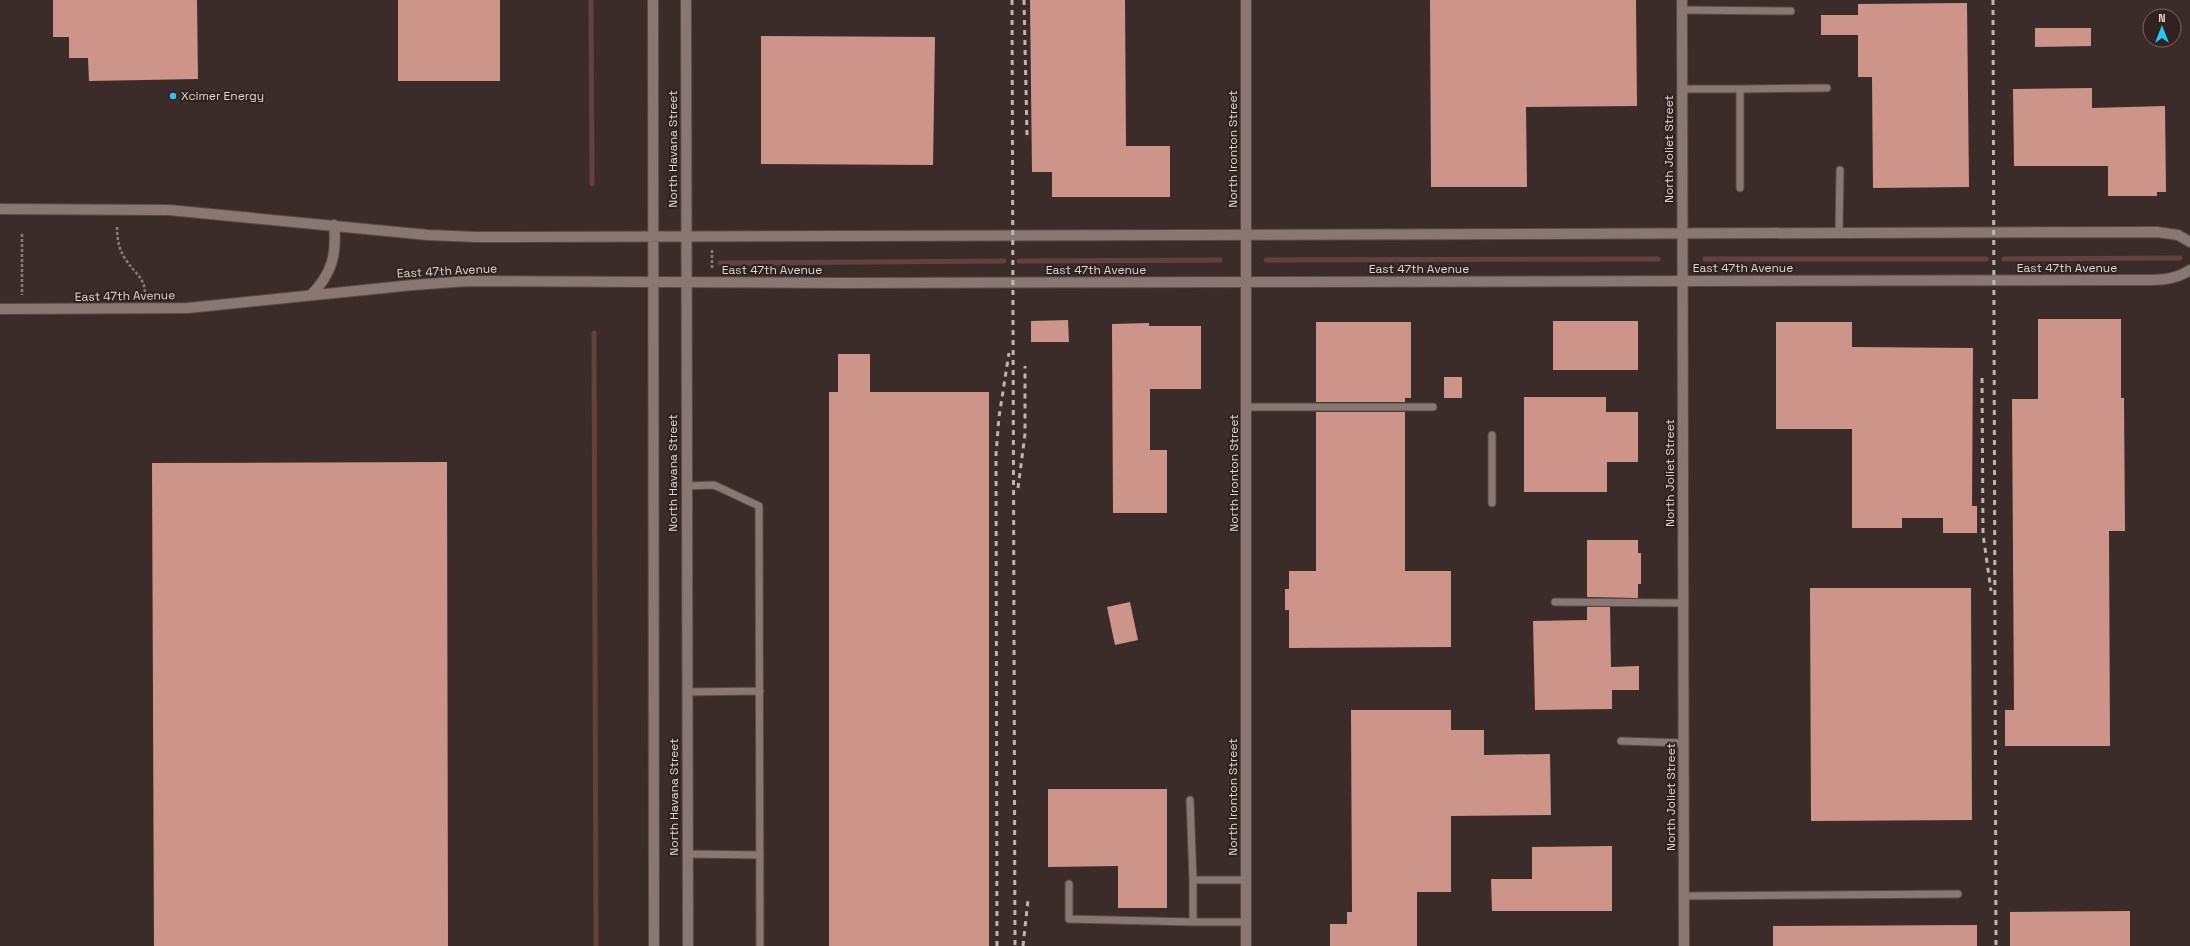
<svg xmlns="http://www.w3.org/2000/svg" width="2190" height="946" font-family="'Space Grotesk',sans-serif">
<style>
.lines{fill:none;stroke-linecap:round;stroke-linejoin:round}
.stream{stroke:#624240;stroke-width:5}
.building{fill:#cd958a}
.lane-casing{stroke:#574a47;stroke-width:9}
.street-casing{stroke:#574a47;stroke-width:12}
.secondary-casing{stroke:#574a47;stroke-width:12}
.path{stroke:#887b79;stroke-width:2.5;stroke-dasharray:3 2;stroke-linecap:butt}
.lane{stroke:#897773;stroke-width:7}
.street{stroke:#897773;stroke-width:10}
.secondary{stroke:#897773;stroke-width:10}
.rail{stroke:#bfb4b2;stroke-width:3;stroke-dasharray:5 5;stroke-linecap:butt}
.poi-dot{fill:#23c9fe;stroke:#31221f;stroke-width:1.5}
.labels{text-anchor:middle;stroke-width:4;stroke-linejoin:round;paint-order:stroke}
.poi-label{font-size:12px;fill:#ded4d2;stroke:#31221f;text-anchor:start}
.street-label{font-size:12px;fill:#ded4d2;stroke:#31221f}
</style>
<rect width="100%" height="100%" fill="#3b2c29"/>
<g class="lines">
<path class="stream" d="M 591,0 L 592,184
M 1705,259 L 1986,259
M 2004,259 L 2180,258
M 1266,260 L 1658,259
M 1019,261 L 1220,260
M 720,263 L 1004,261
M 594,333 L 596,946"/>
</g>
<path class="building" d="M 53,0 L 197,0 L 198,79 L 89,81 L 88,58 L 69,58 L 69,37 L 53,37 Z
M 398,0 L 500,0 L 500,81 L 398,81 Z
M 1030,0 L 1125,0 L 1126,146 L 1170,146 L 1170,197 L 1052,197 L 1052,172 L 1032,172 Z
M 1430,0 L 1636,0 L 1637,106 L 1526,107 L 1527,187 L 1431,187 Z
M 1967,3 L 1969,187 L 1873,188 L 1872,77 L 1858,77 L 1858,35 L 1821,35 L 1821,15 L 1858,15 L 1858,4 Z
M 2035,28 L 2091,28 L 2091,46 L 2035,47 Z
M 761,36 L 935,37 L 933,165 L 761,164 Z
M 2092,88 L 2092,108 L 2165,106 L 2166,192 L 2157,192 L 2157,196 L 2108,196 L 2108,166 L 2014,166 L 2013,89 Z
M 2038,319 L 2121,319 L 2121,398 L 2124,398 L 2125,531 L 2109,531 L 2110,746 L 2005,746 L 2005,710 L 2014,710 L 2012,399 L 2038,399 Z
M 1068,320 L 1069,342 L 1031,342 L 1031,321 Z
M 1553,321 L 1638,321 L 1638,370 L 1553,370 Z
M 1316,322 L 1411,322 L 1411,398 L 1405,398 L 1405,402 L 1316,402 Z
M 1776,322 L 1852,322 L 1852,347 L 1973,348 L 1972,506 L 1977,506 L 1977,533 L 1943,533 L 1943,518 L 1902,518 L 1902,528 L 1852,528 L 1852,429 L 1776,429 Z
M 1149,323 L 1149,326 L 1201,326 L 1201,389 L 1150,389 L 1150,450 L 1167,450 L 1167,513 L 1113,513 L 1112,324 Z
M 838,354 L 870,354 L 870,392 L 989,392 L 989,946 L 829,946 L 829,392 L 838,392 Z
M 1444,377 L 1462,377 L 1462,398 L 1444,398 Z
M 1524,397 L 1606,397 L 1606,412 L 1638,412 L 1638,462 L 1607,462 L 1607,492 L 1524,492 Z
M 1316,412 L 1405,412 L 1405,571 L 1451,571 L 1451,647 L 1289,648 L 1289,610 L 1285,610 L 1285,589 L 1289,589 L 1289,571 L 1316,571 Z
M 447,462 L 448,946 L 154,946 L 152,463 Z
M 1587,540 L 1638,540 L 1638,553 L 1641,553 L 1641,584 L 1638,584 L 1638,598 L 1587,597 Z
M 1810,588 L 1971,588 L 1972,820 L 1811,821 Z
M 1130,602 L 1138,640 L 1115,645 L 1107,607 Z
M 1587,607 L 1610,607 L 1611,667 L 1639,666 L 1639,690 L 1612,690 L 1612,709 L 1535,710 L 1533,621 L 1587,620 Z
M 1351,710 L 1451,710 L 1451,730 L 1484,730 L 1484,755 L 1550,754 L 1551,815 L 1451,816 L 1451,892 L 1417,892 L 1417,946 L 1330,946 L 1330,924 L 1347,924 L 1347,912 L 1352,912 Z
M 1048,789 L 1167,789 L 1167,908 L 1118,908 L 1118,866 L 1048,867 Z
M 1612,846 L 1612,911 L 1492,911 L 1491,879 L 1532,879 L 1532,847 Z
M 2130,911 L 2130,946 L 2010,946 L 2010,912 Z
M 1977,925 L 1977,946 L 1773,946 L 1773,926 Z"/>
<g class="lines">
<g class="lane-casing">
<path id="lane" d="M 1682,10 L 1791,11
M 1682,89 L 1740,89 L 1740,188
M 1740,89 L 1827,88
M 1839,232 L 1840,170
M 1247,407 L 1433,407
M 1492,435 L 1492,503
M 686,486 L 714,485 L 759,506 L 760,946
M 1555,602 L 1683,603
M 687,692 L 760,691
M 1621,741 L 1684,743
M 1190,800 L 1193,880 L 1246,880
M 688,854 L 760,855
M 1069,884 L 1069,919 L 1193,922 L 1193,880
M 1684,896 L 1958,894
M 1193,922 L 1246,922"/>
</g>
<g class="street-casing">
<path id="street" d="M 1682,0 L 1684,946
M 1246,946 L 1246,0"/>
</g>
<g class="secondary-casing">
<path id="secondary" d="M 653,0 L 654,946
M 686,0 L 688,946
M 0,209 L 169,210 L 428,235 L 477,237 L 2157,232 L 2178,235 L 2190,242
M 311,295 C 332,274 337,254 334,225
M 0,309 L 188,308 L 413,285 L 469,281 L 842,283 L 2132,280 C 2153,280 2172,282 2190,270"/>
</g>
<path class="path" d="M 117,227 C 117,239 119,250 126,260 C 134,273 145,277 145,294
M 22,234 L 22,295
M 712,250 L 712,269"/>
<use href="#lane" class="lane"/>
<use href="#street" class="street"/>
<use href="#secondary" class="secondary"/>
<path class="rail" d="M 1012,0 L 1015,946
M 1024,0 L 1027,135
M 1993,0 L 1996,946
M 1982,378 L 1983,534 L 1991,591
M 1018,488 L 1025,434 L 1025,366
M 997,946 L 996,454 L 999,417 L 1009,353
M 1023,946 L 1028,900"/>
</g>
<circle class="poi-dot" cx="173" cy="96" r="4"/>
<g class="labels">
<g class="poi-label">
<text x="181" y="100">Xcimer Energy</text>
</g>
<g class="street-label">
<text transform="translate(673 149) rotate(-90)" y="4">North Havana Street</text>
<text transform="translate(1233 149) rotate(-90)" y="4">North Ironton Street</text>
<text transform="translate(1669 149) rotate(-90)" y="4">North Joliet Street</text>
<text x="1743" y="272">East 47th Avenue</text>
<text x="2067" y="272">East 47th Avenue</text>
<text x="1419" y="273">East 47th Avenue</text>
<text x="772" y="274">East 47th Avenue</text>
<text x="1096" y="274">East 47th Avenue</text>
<text transform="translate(447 271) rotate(-3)" y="4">East 47th Avenue</text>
<text transform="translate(125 296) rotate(-1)" y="4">East 47th Avenue</text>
<text transform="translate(673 473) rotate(-90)" y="4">North Havana Street</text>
<text transform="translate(1234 473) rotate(-90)" y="4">North Ironton Street</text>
<text transform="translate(1670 473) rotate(-90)" y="4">North Joliet Street</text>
<text transform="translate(674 797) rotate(-90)" y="4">North Havana Street</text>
<text transform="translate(1233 797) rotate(-90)" y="4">North Ironton Street</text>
<text transform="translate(1671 797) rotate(-90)" y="4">North Joliet Street</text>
</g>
</g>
<g transform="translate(2162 28)"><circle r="19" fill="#31221f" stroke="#766967"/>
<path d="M0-3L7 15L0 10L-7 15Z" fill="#23c9fe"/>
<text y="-6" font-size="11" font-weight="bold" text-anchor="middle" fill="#ded4d2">N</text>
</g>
</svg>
